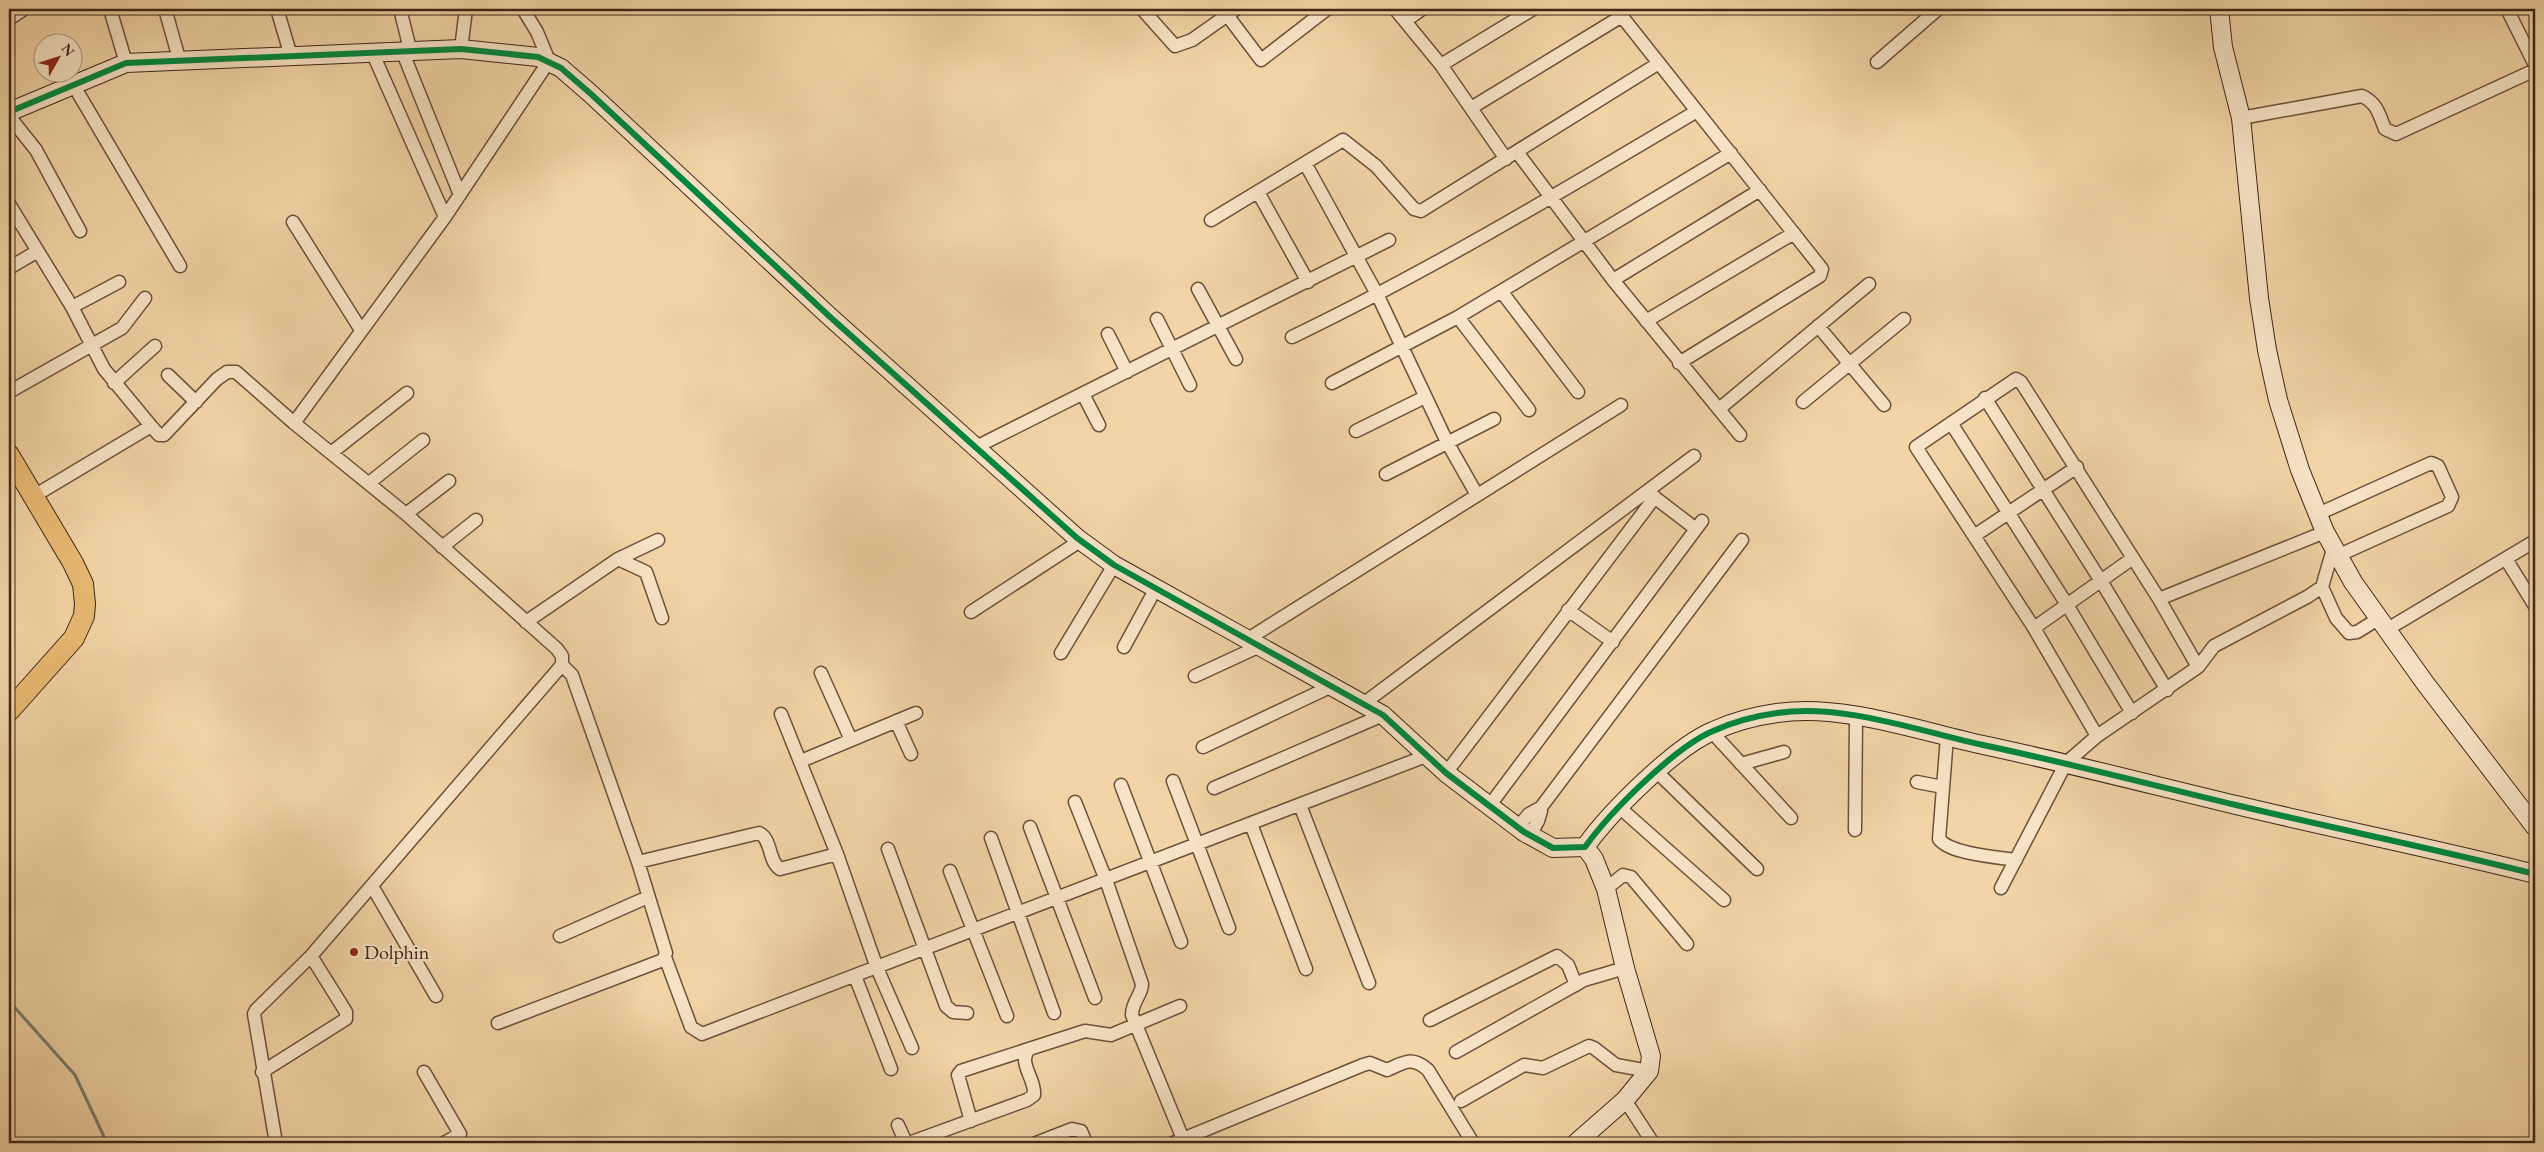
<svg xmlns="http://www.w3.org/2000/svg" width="2544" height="1152" font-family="'EB Garamond',serif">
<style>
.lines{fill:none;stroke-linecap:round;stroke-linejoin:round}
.stream{stroke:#777d6c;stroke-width:3}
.street-casing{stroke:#6c513b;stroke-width:15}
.secondary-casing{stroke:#402517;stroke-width:20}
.primary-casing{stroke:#402517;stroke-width:22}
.street{stroke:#f7e3c5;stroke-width:12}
.secondary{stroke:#f7e3c5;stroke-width:18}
.primary{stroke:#e9ba73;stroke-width:20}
.cycleway-casing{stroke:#f7e3c5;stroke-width:9}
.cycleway{stroke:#00873e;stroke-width:6}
.poi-dot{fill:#8f2418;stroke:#f7e3c5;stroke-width:2}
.labels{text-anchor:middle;stroke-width:4.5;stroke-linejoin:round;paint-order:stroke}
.poi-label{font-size:20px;fill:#402517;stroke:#f7e3c5;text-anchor:start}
</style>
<rect width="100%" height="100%" fill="#f2d4a6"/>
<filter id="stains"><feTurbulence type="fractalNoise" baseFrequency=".004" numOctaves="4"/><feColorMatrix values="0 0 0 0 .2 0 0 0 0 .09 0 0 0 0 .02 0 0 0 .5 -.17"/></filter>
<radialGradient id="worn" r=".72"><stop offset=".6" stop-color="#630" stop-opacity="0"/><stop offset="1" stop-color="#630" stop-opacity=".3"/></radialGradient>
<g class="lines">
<path class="stream" d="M 9,1001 L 75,1075 L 107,1143"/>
<g class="street-casing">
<path id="street" d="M 110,9 L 126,63
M 165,9 L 180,62
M 277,9 L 291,56
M 400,9 L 411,53
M 1142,9 L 1175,46 L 1192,40 L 1236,9
M 1395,9 L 1441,65 L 1506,159
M 1616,9 L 1822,269 L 1820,276 L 1679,363
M 2507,9 L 2535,65
M 1227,15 L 1261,60 L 1327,9
M 9,19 L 24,9
M 1405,21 L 1422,9
M 461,49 L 466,9
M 403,53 L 460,195
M 373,54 L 445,217
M 1877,62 L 1938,9
M 1441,65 L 1533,9
M 74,86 L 180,266
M 1471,108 L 1622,16
M 9,116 L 36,150 L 80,231
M 2241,118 L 2362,96 C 2377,103 2379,114 2385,129 L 2396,134 L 2535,70
M 1517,152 L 1613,280 L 1740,435
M 1305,163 L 1378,296 L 1447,442 L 1477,495
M 1258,192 L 1308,282
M 9,204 L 72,307 L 104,369 L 151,426
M 1211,220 L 1343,140 L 1376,166 L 1414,209 L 1421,211 L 1659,63
M 293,222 L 361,330
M 9,268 L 36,252
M 1613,280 L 1760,190
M 1198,289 L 1236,359
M 1501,291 L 1578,392
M 72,307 L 119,282
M 1458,317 L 1529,410
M 1157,319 L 1190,385
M 1646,321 L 1794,233
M 1818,326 L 1884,405
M 1108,334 L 1127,372
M 1292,337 C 1431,270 1564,190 1697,111
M 168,375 L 196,402
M 114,383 L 155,346
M 1332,383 L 1458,317 L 1731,153
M 9,392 L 122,328 L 145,298
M 1083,394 L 1099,425
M 1985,398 L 2101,581 L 2167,690
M 1803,402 L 1904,319
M 1719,409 L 1869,284
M 294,423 L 445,217 L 549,61 L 537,32 L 523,9
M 1951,423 L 2066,603 L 2132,713
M 1356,431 L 1425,397
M 976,447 L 1389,240
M 331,453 L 407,393
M 1386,474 L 1494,419
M 369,483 L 423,440
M 1649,493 L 1696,529
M 34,496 L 151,426 L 159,435 L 164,435 L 217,379 L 227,372 L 236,372 L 294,423 L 406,514 L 557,649 L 562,656 L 562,665 L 311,956 L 256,1010 L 254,1014 L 276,1143
M 406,514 L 449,481
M 2318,514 L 2431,463 L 2438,466 L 2452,497 L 2448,506 L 2337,556
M 1974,536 L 2077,467
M 442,547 L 476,520
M 618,559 L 646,572 L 662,618
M 2506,559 L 2535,606
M 2322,587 L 2336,618 L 2349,633 L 2357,632 L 2378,619
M 2159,599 L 2325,532
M 1568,610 L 1613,642
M 971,612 L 1080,541
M 526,622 L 618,559 L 658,540
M 2034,628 L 2133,558
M 2386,630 L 2535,541
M 1248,639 L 1621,405
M 1124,647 L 1156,588
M 1061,653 L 1114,565
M 2198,667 L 2214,646 L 2307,597 L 2322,587 L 2333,549
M 821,673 L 851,740
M 1195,676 L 1260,646
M 1363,704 L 1694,456
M 781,714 L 837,854 L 877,968 L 912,1048
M 896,721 L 911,754
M 1711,731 L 1791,818
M 1947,737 L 1939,839 C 1950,854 1997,857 2016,860
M 1203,747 L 1332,686
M 801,761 L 916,713
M 1741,764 L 1784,752
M 1657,772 L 1757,869
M 1446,773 L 1655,497
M 1173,781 L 1229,928
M 1917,782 L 1943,787
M 1121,785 L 1181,942
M 1214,788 L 1383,715
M 1075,802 L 1106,880 L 1142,984 C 1142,995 1132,1001 1132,1015 L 1183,1139
M 1300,805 L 1369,983
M 1490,805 L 1702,521
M 1619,807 L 1724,900
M 1539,810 L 1742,540
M 1251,824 L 1306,969
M 1030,827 L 1095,998
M 1518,827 L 1529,814 L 1538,809 L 1541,811 L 1538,821 L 1530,835
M 1855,830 L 1856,716
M 991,838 L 1054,1013
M 888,849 L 946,1006 L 953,1012 L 967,1013
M 638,862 L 759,833 C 772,839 768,861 780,869 L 837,854
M 950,871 L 1007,1016
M 372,886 L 436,996
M 2001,888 L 2066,763 L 2097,736 L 2198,667 L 2159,599 L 2021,382 L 2016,379 L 1916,447 L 2034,628 L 2097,736
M 1606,889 L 1623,875 L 1631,877 L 1687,944
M 560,936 L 648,897
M 665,957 L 691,1027 L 702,1034 L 1426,756
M 855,976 L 891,1069
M 1430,1020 L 1557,956 L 1568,965 L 1576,985
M 498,1023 L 663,960 L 666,953 L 638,862 L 572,675 L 562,665
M 1456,1052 L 1584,980 L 1625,968
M 262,1072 L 346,1019 L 346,1012 L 311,956
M 424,1072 L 460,1134 L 444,1143
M 1625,1100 L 1653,1143
M 1461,1101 L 1524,1065 L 1543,1068 L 1589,1046 L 1594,1048 L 1616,1065 L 1649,1071
M 971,1121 L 958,1075 L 961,1071 L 1029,1049
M 898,1125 L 906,1143
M 909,1143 L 1027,1100 L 1034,1095 C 1036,1079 1017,1063 1029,1049 L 1085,1031 L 1111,1035 L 1180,1006
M 1036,1143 L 1072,1129 L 1081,1131 L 1086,1143
M 1173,1143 L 1363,1065 L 1370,1063 L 1387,1070 C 1405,1062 1412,1056 1428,1070 L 1473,1143"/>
</g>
<g class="secondary-casing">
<path id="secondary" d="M 2219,9 L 2223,47 L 2241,118 L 2259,298 L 2267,350 L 2278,400 L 2300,470 L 2325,532 L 2353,582 L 2425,683 L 2535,827
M 9,112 L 126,63 L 461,49 L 538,57 L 561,68 L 591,94 L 829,316 L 1077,538 L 1114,565 L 1383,715 L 1446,773 L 1524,832 L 1553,848 L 1585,847 C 1610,812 1675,747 1713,731 C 1733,722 1755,716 1777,713 C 1841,703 1919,731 1983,745 C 2068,763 2152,785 2236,805 C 2336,829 2436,849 2535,874
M 1576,1143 L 1625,1100 L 1649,1071 L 1651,1056 L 1625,968 L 1606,889 L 1594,859 L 1585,847"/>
</g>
<g class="primary-casing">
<path id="primary" d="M 9,455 L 73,563 L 83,584 L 85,604 L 84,616 L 74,638 L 9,711"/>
</g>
<use href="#street" class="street"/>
<use href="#secondary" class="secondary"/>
<use href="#primary" class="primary"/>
<g class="cycleway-casing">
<path id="cycleway" d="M 9,112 L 126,63 L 461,49 L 538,57 L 561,68 L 591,94 L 829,316 L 1077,538 L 1114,565 L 1383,715 L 1446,773 L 1524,832 L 1553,848 L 1585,847 C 1610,812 1675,747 1713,731 C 1733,722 1755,716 1777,713 C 1841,703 1919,731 1983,745 C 2068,763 2152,785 2236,805 C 2336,829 2436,849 2535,874"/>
</g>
<use href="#cycleway" class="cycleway"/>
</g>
<circle class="poi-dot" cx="354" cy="952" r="5"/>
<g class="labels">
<g class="poi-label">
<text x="364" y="959">Dolphin</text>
</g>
</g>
<rect width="2544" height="1152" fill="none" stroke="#f2d4a6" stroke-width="30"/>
<rect x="10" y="10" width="2524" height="1132" fill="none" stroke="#402517" stroke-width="2.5"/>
<rect x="15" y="15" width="2514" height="1122" fill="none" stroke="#402517"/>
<g transform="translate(58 58) rotate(51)"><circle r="24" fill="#f7e3c5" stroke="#ae977f"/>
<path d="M0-4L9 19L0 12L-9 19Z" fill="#8f2418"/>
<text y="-8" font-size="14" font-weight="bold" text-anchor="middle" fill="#402517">N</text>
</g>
<rect width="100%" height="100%" filter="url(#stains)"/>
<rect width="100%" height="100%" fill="url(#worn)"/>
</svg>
